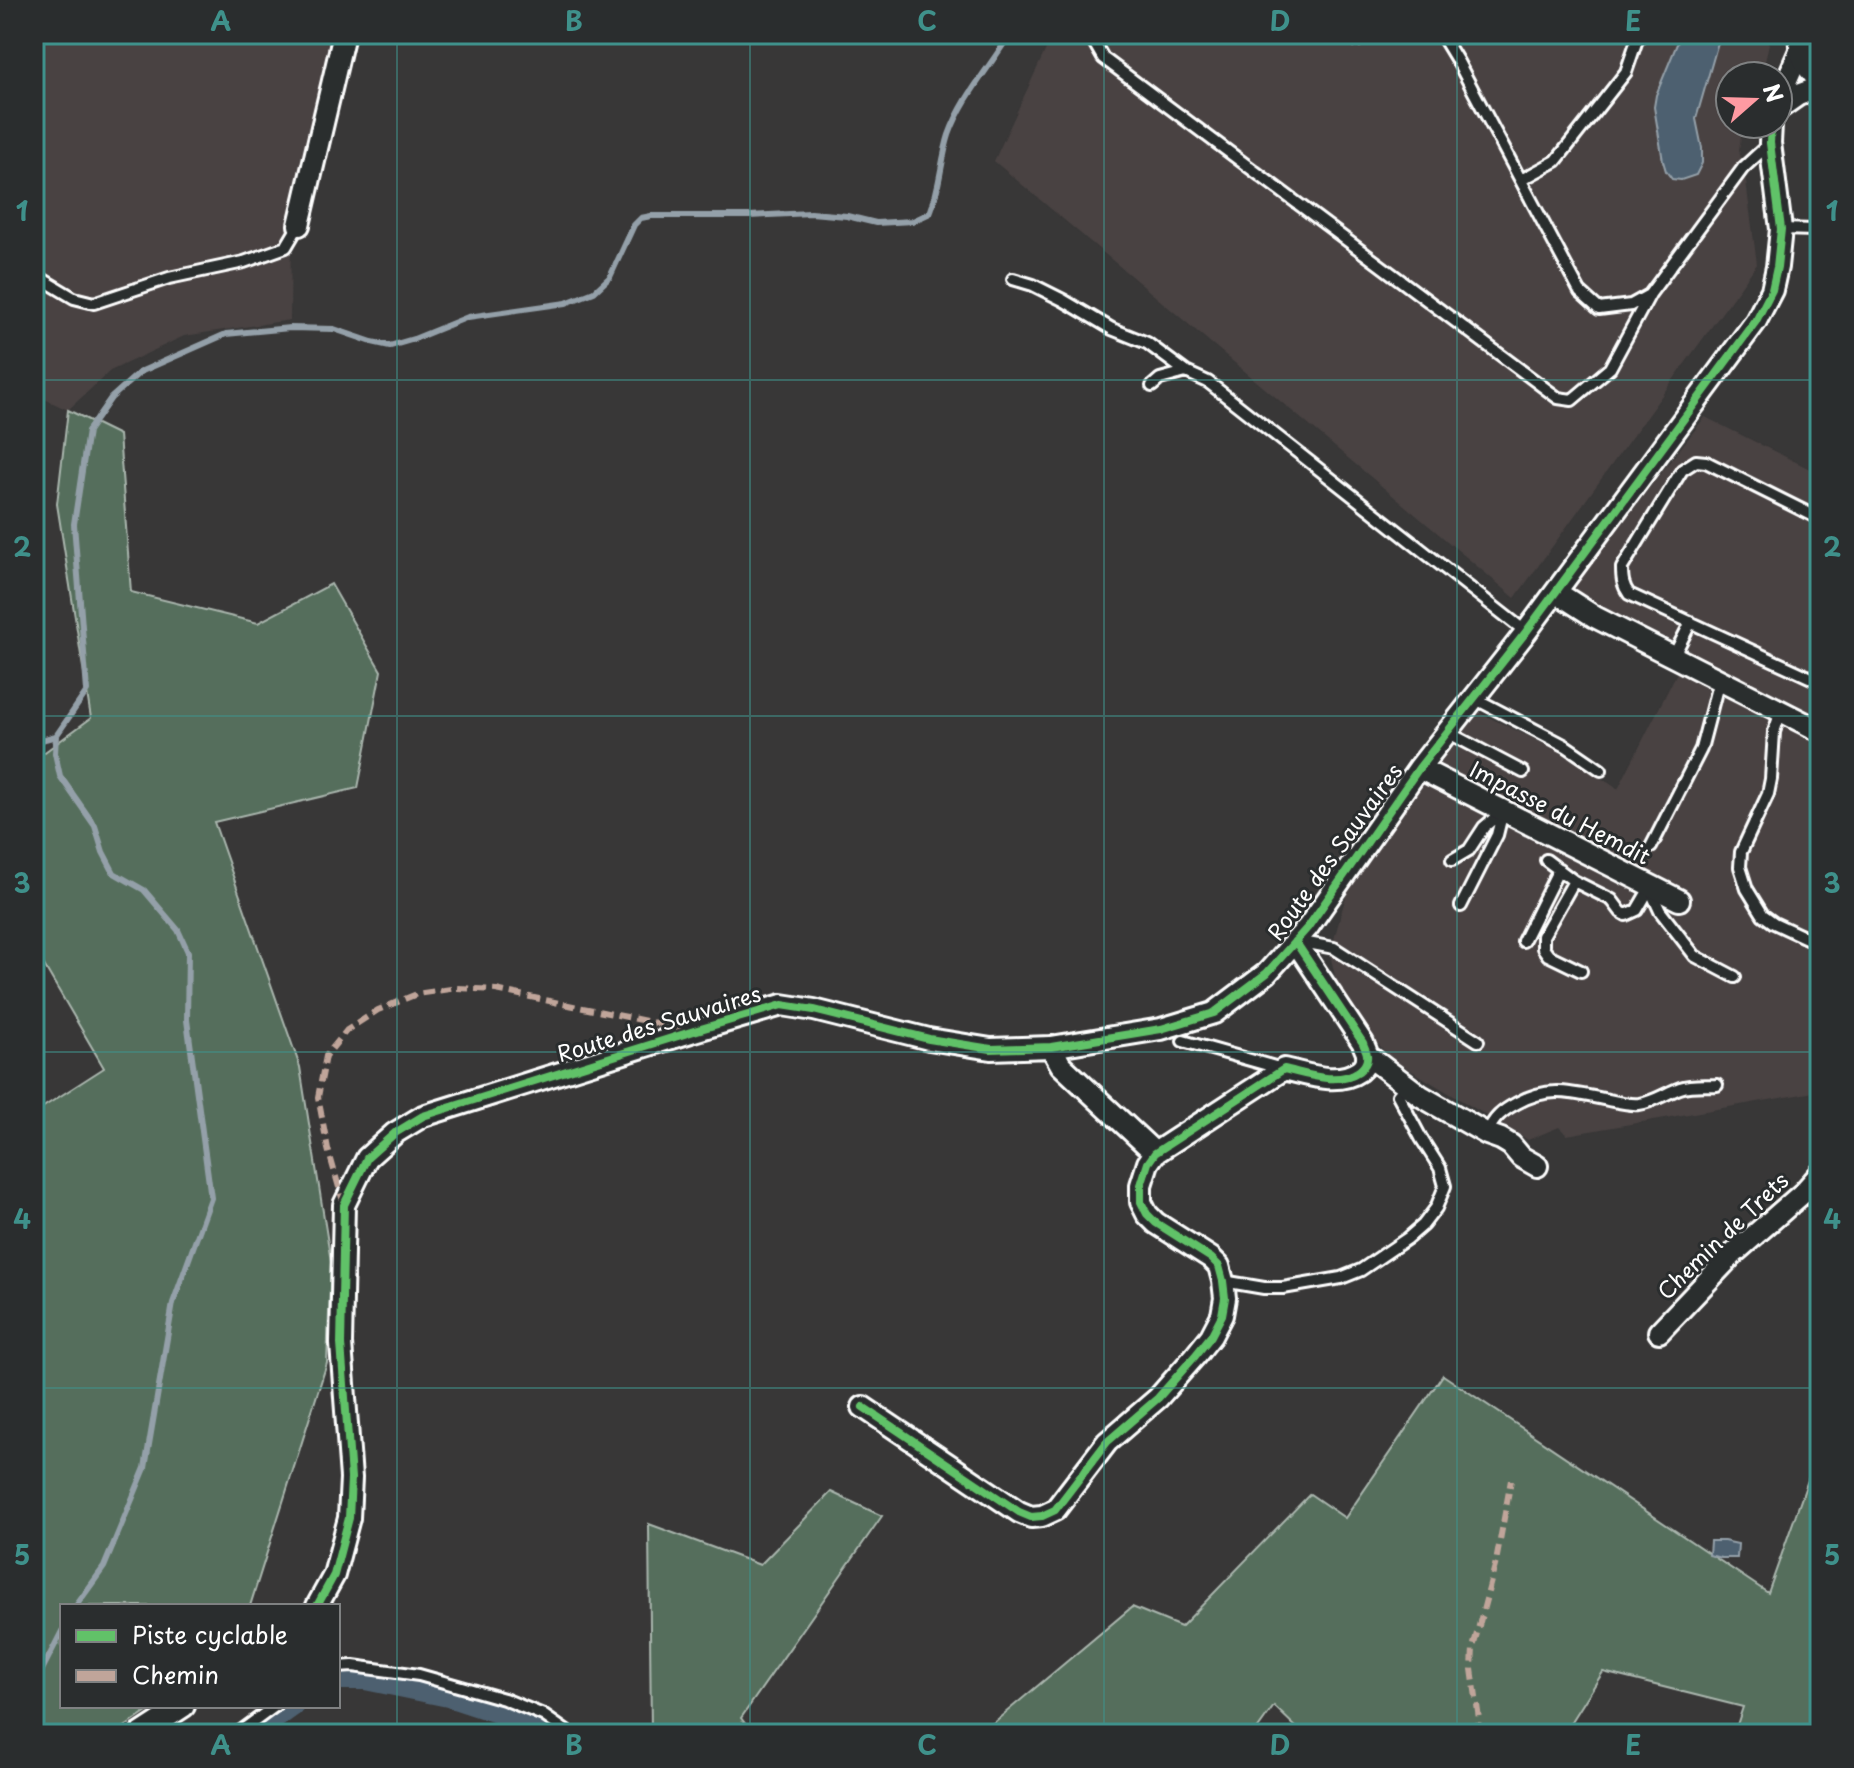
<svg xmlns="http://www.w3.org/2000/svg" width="1854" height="1768" font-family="'Playpen Sans',sans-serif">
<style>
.built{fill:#494242}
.green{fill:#556e5c;stroke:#aab6ae;stroke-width:2}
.water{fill:#4d6070;stroke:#94a0a9;stroke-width:2}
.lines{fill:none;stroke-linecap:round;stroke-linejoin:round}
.stream{stroke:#94a0a9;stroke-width:6}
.canal{stroke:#4d6070;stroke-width:20}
.service-casing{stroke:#fff;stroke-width:16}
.minor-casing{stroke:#fff;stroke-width:26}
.secondary-casing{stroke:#fff;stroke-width:32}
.service{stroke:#2a2d2e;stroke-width:10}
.minor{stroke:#2a2d2e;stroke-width:20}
.secondary{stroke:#2a2d2e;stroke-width:26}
.quiet{stroke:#c0a59a;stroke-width:6;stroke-dasharray:12 6;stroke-linecap:butt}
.cycleway-casing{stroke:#2a2d2e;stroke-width:13}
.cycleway{stroke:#61c268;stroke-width:8}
.grid{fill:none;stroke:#3f918b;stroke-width:2;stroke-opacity:0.55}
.labels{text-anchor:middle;stroke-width:6;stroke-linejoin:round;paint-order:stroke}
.street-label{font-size:22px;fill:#fff;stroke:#2a2d2e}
.neatline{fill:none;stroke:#3f918b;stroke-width:3}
.grid-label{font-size:26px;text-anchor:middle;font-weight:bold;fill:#3f918b}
</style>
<rect width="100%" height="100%" fill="#383737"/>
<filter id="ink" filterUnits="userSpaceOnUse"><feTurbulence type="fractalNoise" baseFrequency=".0125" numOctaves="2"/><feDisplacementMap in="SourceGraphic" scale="16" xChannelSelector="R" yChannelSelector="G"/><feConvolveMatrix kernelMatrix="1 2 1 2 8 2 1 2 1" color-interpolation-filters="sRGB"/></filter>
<g filter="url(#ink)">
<path class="built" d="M 34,34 L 332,34 L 291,226 L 290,320 L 184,336 L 110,371 L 68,410 L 34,394 Z
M 1053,34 L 1771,34 L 1762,76 L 1730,76 L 1730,124 L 1743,124 L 1739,150 L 1746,182 L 1757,264 L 1515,598 L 994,161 Z
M 1705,417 L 1820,474 L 1820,1091 L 1567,1135 L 1559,1127 L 1528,1140 L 1390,1058 L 1340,998 L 1330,954 L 1352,874 L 1478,712 L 1559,751 L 1618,789 L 1689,649 L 1567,592 Z"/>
<path class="green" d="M 68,410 L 119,435 L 131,592 L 258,623 L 331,584 L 381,671 L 358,788 L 214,822 L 300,1067 L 331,1262 L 327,1363 L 250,1606 L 62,1606 L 62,1706 L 156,1706 L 114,1734 L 34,1734 L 34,1113 L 104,1068 L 34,948 L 34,760 L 91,718 L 57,504 Z
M 1443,1375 L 1768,1593 L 1820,1446 L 1820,1734 L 1734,1734 L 1743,1707 L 1603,1672 L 1564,1734 L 1303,1734 L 1274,1706 L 1254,1734 L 980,1734 L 1132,1607 L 1181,1627 L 1310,1494 L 1345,1518 Z
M 831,1492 L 882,1516 L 741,1718 L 753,1734 L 651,1734 L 649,1524 L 760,1565 Z"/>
<path class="water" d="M 1681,34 L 1716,34 L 1719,39 L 1696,119 L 1702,148 L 1702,163 L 1696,175 L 1681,180 L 1672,179 L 1666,171 L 1663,161 L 1654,107 L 1656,95 Z
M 1710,1541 L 1724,1541 L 1738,1544 L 1737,1558 L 1721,1558 L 1709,1555 Z"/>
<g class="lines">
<path class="stream" d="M 1817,214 L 1820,208
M 56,736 L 55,753 L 60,776 L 95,826 L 103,852 L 114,873 L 144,890 L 178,930 L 188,952 L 187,1020 L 211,1198 L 173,1303 L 145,1468 L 104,1567 L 76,1606
M 34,742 L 56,736 L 87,691 L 74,524 L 88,431 L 111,398 L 140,372 L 226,334 L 290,328 L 334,329 L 372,342 L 390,346 L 414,339 L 468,317 L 566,303 L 594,292 L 610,277 L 634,225 L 641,218 L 651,216 L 749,216 L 811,213 L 847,216 L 876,223 L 913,221 L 930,213 C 940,188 941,160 949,135 C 962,98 990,67 1010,34
M 34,1681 L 41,1672 L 62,1631"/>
<path class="canal" d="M 338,1680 L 365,1680 L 448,1697 L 521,1721 L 542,1734
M 255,1734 L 294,1706"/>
<g class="service-casing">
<path id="service" d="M 1092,34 L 1092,39 L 1103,58 L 1558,398 L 1572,400 L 1610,368 L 1650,294 L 1743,168 L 1769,144
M 1342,34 L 1357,40 L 1376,34
M 1441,34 L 1458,62 L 1580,292 L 1599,309 L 1631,305 L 1649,295
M 1521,180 L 1556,161 L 1626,72 L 1639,34
M 1781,229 L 1815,230 L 1820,227
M 34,274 L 74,298 L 94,303 L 169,278 L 244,262 L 286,247 L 299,225
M 1013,279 L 1033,285 L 1063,300 L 1112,329 L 1147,343 L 1186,372 L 1208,382 L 1526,632
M 1152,386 L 1160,379 L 1186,372
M 1820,519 L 1706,462 L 1696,461 L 1682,470 L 1622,568 C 1622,579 1623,586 1629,594 L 1820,682
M 1673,657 L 1691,622
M 1474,698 L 1566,746 L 1601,770
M 1781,711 L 1774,732 L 1771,779 L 1768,794 L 1741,852 L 1740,867 L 1747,889 L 1763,915 L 1774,923 L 1817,943
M 1447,732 L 1523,772
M 1651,847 L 1701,749 L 1719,680
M 1452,860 L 1469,850 L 1484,827 L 1503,811 L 1497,835 L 1461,906
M 1546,860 L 1574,881
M 1297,941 L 1334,948 L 1478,1041
M 1523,941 L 1559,869
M 1581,971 L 1548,955 L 1543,948 L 1543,936 L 1574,881 L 1612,900 L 1621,912 L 1626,915 L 1637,910 L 1651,886 L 1654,898 L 1660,911 L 1695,956 L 1735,977
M 1183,1041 L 1282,1069
M 1487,1134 C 1493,1118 1502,1111 1517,1103 C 1550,1085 1572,1093 1608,1100 C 1618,1102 1628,1105 1639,1104 C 1654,1102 1666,1093 1680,1088 C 1692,1084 1705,1086 1717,1085
M 1223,1281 L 1264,1288 L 1283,1288 L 1341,1278 L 1361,1270 L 1408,1238 L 1423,1225 L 1436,1208 L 1445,1186 L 1440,1168 L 1421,1138 L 1398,1095 L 1406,1086
M 338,1667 L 353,1666 L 419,1675 L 504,1699 L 543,1715 L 570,1734
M 237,1734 L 275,1706"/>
</g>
<g class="minor-casing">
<path id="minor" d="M 1778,101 L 1802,46
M 1778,109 L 1798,95 L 1820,87
M 299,225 L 344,34
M 1556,592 L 1595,617 L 1820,731
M 1419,768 L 1679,900
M 1051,1047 L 1061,1065 L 1155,1153
M 1367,1055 L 1421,1096 L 1487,1134 L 1501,1139 L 1511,1145 L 1521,1157 L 1537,1166
M 1659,1332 L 1733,1254 L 1804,1192 L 1820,1174
M 863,1407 L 1019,1512 L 1031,1517 L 1042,1516 L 1055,1510 L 1107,1442 L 1158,1398 L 1195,1356 L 1211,1336 L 1222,1315 L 1225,1298 L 1223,1281 L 1219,1266 L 1211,1258 L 1156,1223 L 1147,1214 L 1141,1202 L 1141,1185 L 1148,1163 L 1155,1153 L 1284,1069 C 1307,1074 1337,1086 1359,1071 C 1364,1067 1368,1062 1367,1055 C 1367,1051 1364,1047 1363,1043 L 1295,941
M 317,1606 L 334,1575 L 349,1518 L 351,1478 L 341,1344 L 344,1205 L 367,1158 L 395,1133 L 423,1116 L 694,1031 L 782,1005 L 814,1010 L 929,1039 L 991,1049 L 1051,1047 L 1161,1029 L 1214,1013 L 1267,973 L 1308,927 L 1419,768 L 1526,632 L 1756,321 L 1772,290 L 1777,267 L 1781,229 L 1770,143 L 1771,124
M 141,1734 L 184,1706"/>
</g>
<g class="secondary-casing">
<path id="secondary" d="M 1803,34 C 1801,52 1807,65 1820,77"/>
</g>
<use href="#service" class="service"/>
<use href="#minor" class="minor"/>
<use href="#secondary" class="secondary"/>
<path class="quiet" d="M 344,1205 L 328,1149 L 318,1097 L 326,1056 L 347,1030 L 378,1010 L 417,994 L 457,988 L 496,990 L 690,1030
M 1477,1734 L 1479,1719 L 1472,1669 L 1473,1648 L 1496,1562 L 1511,1480"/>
<g class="cycleway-casing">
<path id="cycleway" d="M 863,1407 L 1019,1512 L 1031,1517 L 1042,1516 L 1055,1510 L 1107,1442 L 1158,1398 L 1195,1356 L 1211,1336 L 1222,1315 L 1225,1298 L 1223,1281 L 1219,1266 L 1211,1258 L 1156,1223 L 1147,1214 L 1141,1202 L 1141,1185 L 1148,1163 L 1155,1153 L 1284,1069 C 1307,1074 1337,1086 1359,1071 C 1364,1067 1368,1062 1367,1055 C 1367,1051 1364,1047 1363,1043 L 1295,941
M 317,1606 L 334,1575 L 349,1518 L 351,1478 L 341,1344 L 344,1205 L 367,1158 L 395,1133 L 423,1116 L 694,1031 L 782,1005 L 814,1010 L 929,1039 L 991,1049 L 1051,1047 L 1161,1029 L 1214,1013 L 1267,973 L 1308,927 L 1419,768 L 1526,632 L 1756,321 L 1772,290 L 1777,267 L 1781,229 L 1770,143 L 1771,124"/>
</g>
<use href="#cycleway" class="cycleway"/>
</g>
</g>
<path class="grid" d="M 397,34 L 397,1734M 750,34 L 750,1734M 1104,34 L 1104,1734M 1457,34 L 1457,1734M 34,380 L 1820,380M 34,716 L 1820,716M 34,1052 L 1820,1052M 34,1388 L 1820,1388"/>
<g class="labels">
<g class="street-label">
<text transform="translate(1560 813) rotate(27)" y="8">Impasse du Hemdit</text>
<text transform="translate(1335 852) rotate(-54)" y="8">Route des Sauvaires</text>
<text transform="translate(659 1024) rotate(-17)" y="8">Route des Sauvaires</text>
<text transform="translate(1723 1236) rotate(-44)" y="8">Chemin de Trets</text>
</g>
</g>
<rect width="1854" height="1768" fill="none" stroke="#2a2d2e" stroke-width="88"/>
<rect x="60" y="1604" width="280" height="104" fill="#2a2d2e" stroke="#7f8182" stroke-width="2"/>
<rect x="76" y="1630" width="40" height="12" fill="#61c268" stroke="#7f8182" stroke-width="2"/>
<text x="132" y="1644" font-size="24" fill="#ffffff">Piste cyclable</text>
<rect x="76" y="1670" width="40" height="12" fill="#c0a59a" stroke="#7f8182" stroke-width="2"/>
<text x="132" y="1684" font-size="24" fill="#ffffff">Chemin</text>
<g transform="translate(1754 100) rotate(70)"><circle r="38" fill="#2a2d2e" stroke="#7f8182" stroke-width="2"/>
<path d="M0-6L14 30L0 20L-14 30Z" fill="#ff9aa2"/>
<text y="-12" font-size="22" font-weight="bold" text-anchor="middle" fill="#ffffff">N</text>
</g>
<rect x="44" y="44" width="1766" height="1680" class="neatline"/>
<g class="grid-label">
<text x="221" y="31">A</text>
<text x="574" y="31">B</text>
<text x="927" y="31">C</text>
<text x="1280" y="31">D</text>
<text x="1633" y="31">E</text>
<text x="22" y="221">1</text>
<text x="1832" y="221">1</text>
<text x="22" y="557">2</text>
<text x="1832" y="557">2</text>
<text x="22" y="893">3</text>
<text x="1832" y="893">3</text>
<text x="22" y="1229">4</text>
<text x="1832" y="1229">4</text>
<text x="22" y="1565">5</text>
<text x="1832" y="1565">5</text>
<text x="221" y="1755">A</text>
<text x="574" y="1755">B</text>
<text x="927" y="1755">C</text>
<text x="1280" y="1755">D</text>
<text x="1633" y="1755">E</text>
</g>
</svg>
